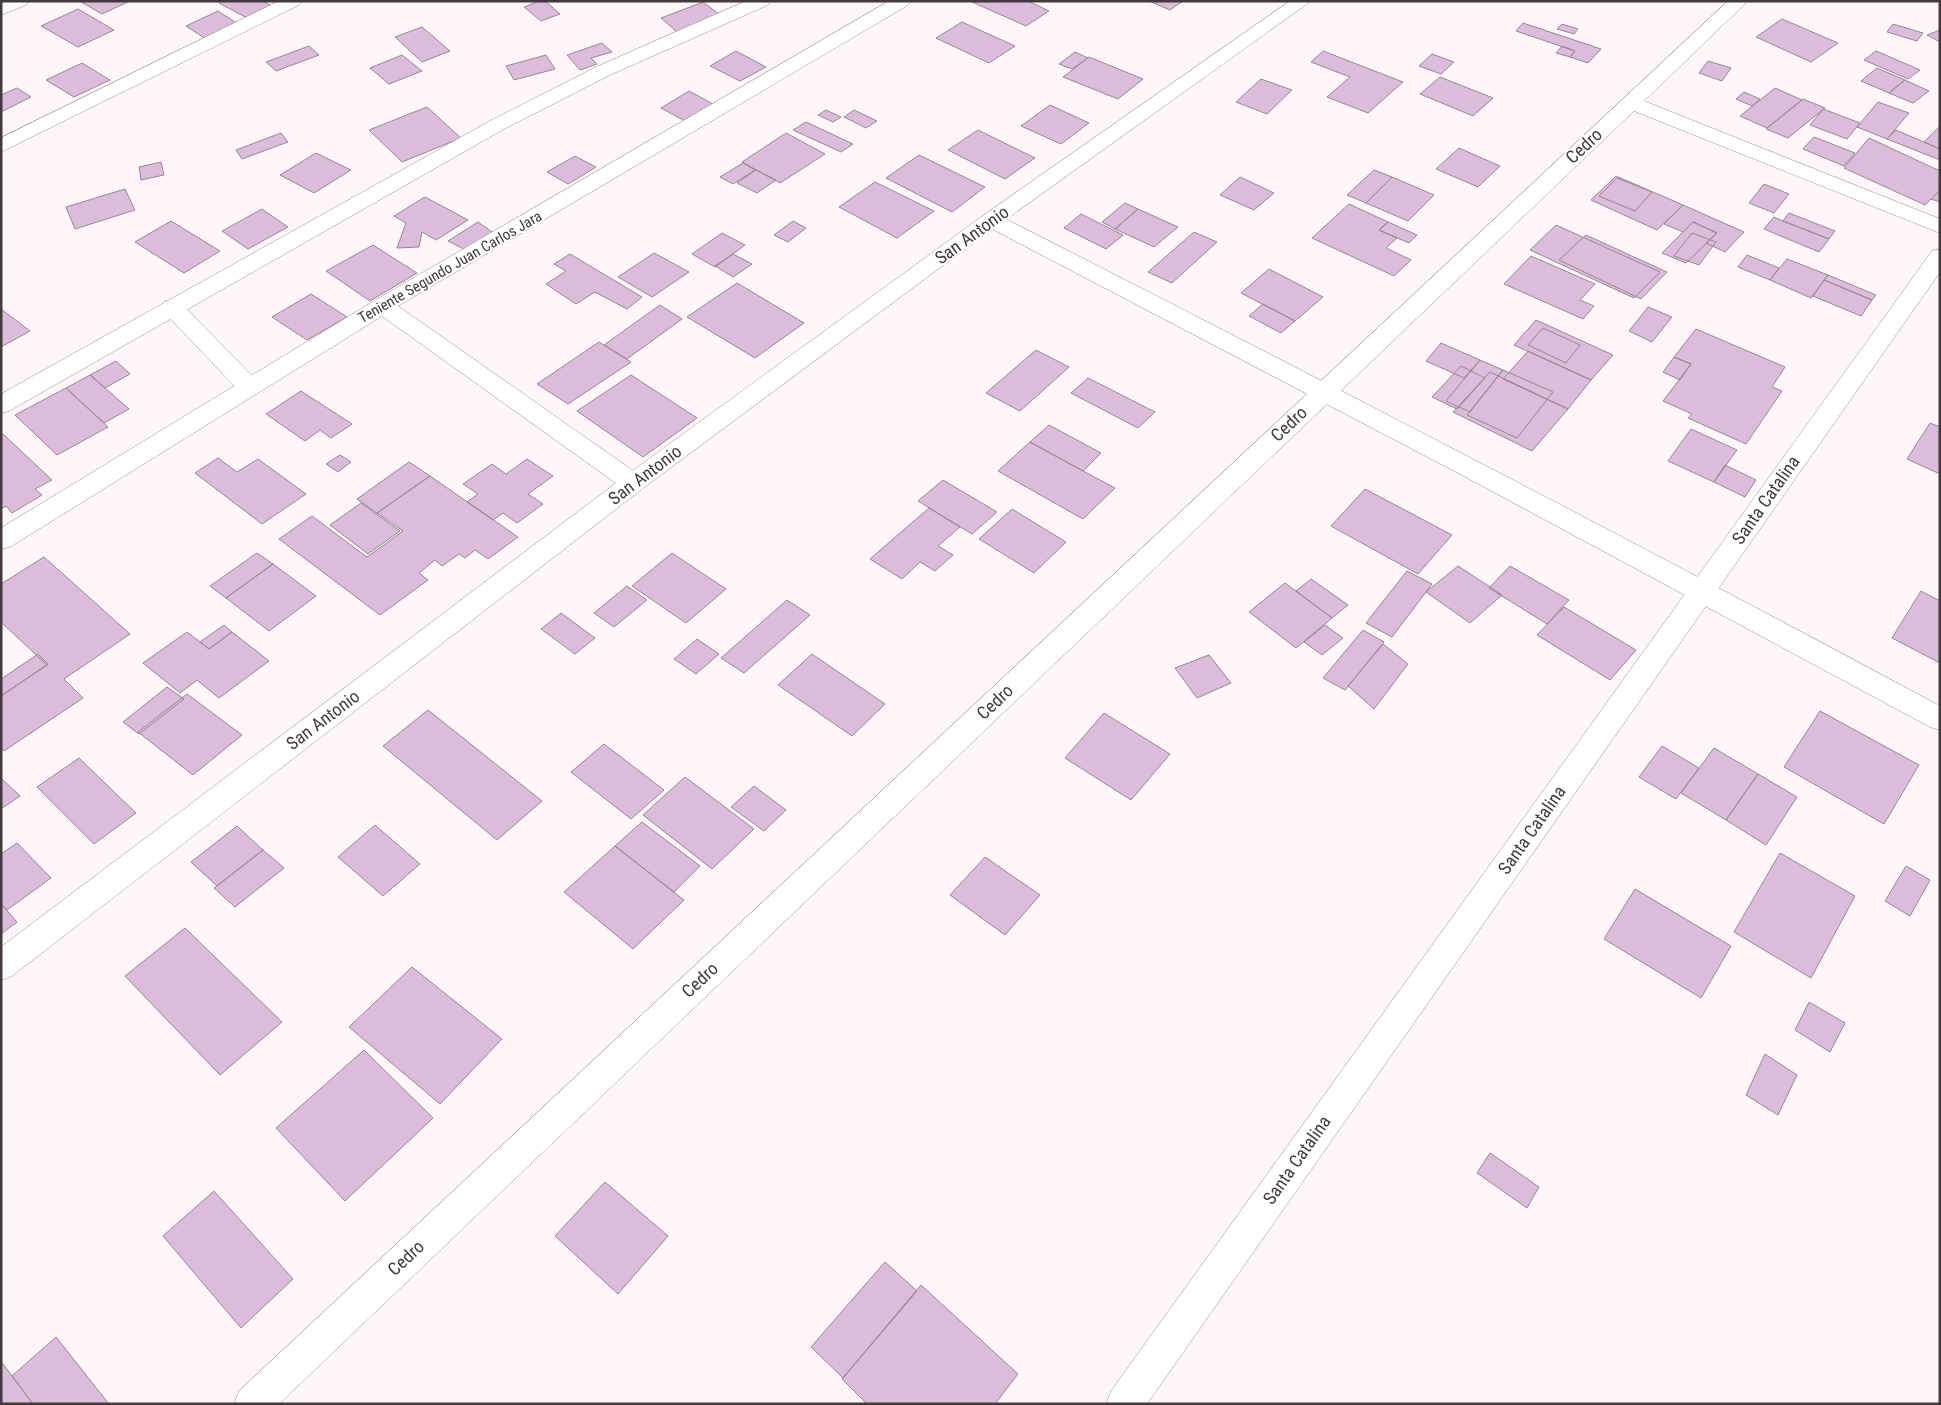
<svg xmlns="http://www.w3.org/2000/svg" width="1941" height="1405" font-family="'Roboto Condensed',sans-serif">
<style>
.building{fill:#ddbbdb;stroke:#958994}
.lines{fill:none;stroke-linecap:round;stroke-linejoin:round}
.service-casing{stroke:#9d8c92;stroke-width:1}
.minor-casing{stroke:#9d8c92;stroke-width:1}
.tertiary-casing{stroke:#9d8c92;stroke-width:1}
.service{fill:#fff;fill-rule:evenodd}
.minor{fill:#fff;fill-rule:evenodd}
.tertiary{fill:#fff;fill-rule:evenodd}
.labels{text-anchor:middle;stroke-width:4;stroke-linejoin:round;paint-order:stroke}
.far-street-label{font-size:15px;fill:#423a3d;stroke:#fff}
.street-label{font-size:18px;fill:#423a3d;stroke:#fff}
</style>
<rect width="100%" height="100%" fill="#fef6f9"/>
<path class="building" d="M 83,1 L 130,1 L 102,14 L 81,2 Z
M 222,1 L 263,1 L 273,7 L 249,19 L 219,3 Z
M 540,1 L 545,1 L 560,14 L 541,21 L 524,7 Z
M 1028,1 L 1049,11 L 1026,26 L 972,2 Z
M 1149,1 L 1183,1 L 1170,10 Z
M 703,2 L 720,15 L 677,32 L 661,18 Z
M 78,9 L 114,30 L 78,47 L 41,26 Z
M 218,11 L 241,26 L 209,41 L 186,26 Z
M 1782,19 L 1838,43 L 1811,62 L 1756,37 Z
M 962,22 L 1015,46 L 989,63 L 936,38 Z
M 1523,23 L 1601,49 L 1588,63 L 1570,57 L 1575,51 L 1516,31 Z
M 1562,24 L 1578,29 L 1574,34 L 1557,29 Z
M 1893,24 L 1923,33 L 1917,41 L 1887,32 Z
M 422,27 L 450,51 L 422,62 L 395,37 Z
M 1940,30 L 1940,42 L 1927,35 Z
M 602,43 L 612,52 L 591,58 L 597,64 L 580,70 L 567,55 Z
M 309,46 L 319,55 L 276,71 L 266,62 Z
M 1562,46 L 1575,51 L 1570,57 L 1556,53 Z
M 736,51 L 766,67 L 740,81 L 710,66 Z
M 1323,51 L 1403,82 L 1368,113 L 1327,97 L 1350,77 L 1311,62 Z
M 1876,51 L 1920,70 L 1908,79 L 1864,60 Z
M 1075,52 L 1088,58 L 1072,69 L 1059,64 Z
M 1432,54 L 1454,62 L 1441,74 L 1419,66 Z
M 402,55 L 422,71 L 389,84 L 370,68 Z
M 546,55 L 555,69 L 514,80 L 506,66 Z
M 1089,57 L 1143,79 L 1118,99 L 1063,77 Z
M 1708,61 L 1731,68 L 1722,81 L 1699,73 Z
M 82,63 L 110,80 L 74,97 L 46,80 Z
M 1877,68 L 1905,80 L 1889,93 L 1861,81 Z
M 1440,77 L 1493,98 L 1473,116 L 1420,94 Z
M 1261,79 L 1292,90 L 1267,114 L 1236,102 Z
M 1905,80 L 1929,91 L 1913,103 L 1889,93 Z
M 17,88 L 31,97 L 1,112 L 1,95 Z
M 1775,88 L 1802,100 L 1767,128 L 1740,116 Z
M 689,91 L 713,104 L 685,121 L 661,108 Z
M 1744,92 L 1760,99 L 1752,106 L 1736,99 Z
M 1803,99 L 1825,108 L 1788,138 L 1766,129 Z
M 1878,102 L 1909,113 L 1887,139 L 1857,127 Z
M 1050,105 L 1089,123 L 1061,144 L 1021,126 Z
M 427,107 L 461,138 L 402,162 L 369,130 Z
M 1823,109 L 1860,123 L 1847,139 L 1810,125 Z
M 826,110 L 841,117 L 833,122 L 818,115 Z
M 854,110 L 873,119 L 877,121 L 866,128 L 844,117 Z
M 806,122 L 853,144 L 841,152 L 793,130 Z
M 1940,126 L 1940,149 L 1924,142 Z
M 978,130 L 1035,158 L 1005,179 L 948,150 Z
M 1896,130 L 1940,149 L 1940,160 L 1887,139 Z
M 281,133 L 288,142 L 242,159 L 236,150 Z
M 786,133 L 825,154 L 780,183 L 742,162 Z
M 1814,137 L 1855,153 L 1844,166 L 1803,149 Z
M 1869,138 L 1940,171 L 1940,190 L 1925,205 L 1844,168 Z
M 1459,148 L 1500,166 L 1478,187 L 1436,169 Z
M 316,153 L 351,170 L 314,193 L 280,175 Z
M 919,155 L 985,187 L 952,212 L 886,178 Z
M 575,156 L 596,167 L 568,184 L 547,172 Z
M 161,162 L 164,175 L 141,180 L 139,167 Z
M 743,163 L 755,170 L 733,184 L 720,177 Z
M 756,170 L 776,180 L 757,193 L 737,183 Z
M 1374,170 L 1392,177 L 1366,203 L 1347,195 Z
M 1616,176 L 1683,205 L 1657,230 L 1591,200 Z
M 1240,177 L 1274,193 L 1254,210 L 1220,195 Z
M 1392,177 L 1434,195 L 1408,221 L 1366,203 Z
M 1617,178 L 1652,192 L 1635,211 L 1599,196 Z
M 875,182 L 934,211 L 897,238 L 839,207 Z
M 1764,184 L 1789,194 L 1774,213 L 1749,203 Z
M 125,189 L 135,210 L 75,229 L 66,207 Z
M 1940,190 L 1940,202 L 1931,199 Z
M 425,197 L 468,220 L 436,240 L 422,232 L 419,247 L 397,248 L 406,223 L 394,216 Z
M 1125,203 L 1138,209 L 1115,229 L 1102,222 Z
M 1349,204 L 1388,222 L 1379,230 L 1397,238 L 1386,248 L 1411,260 L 1394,276 L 1312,238 Z
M 1683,205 L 1744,232 L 1725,252 L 1706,243 L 1717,233 L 1693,222 L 1683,232 L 1664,224 Z
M 262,209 L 288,227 L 248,249 L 222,231 Z
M 1138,209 L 1178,227 L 1154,247 L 1115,229 Z
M 1789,213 L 1835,231 L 1829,239 L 1783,221 Z
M 1081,214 L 1123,235 L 1106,249 L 1064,228 Z
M 1774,217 L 1783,221 L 1829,239 L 1819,252 L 1764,229 Z
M 171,221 L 220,251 L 184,273 L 135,242 Z
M 793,221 L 806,228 L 788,242 L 774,235 Z
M 478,222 L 495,234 L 468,251 L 448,241 Z
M 1388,222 L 1417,235 L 1409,243 L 1379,230 Z
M 1693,222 L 1717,233 L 1686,263 L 1662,253 Z
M 1556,225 L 1660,272 L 1634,298 L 1530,250 Z
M 1194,232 L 1217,242 L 1172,283 L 1148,272 Z
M 722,233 L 745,245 L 715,267 L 692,254 Z
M 1692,233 L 1716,242 L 1699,265 L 1674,256 Z
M 1586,235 L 1667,272 L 1641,299 L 1559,260 Z
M 373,245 L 417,273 L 370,301 L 326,271 Z
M 654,253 L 689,272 L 652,297 L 618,277 Z
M 570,254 L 642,297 L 627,309 L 595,292 L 576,304 L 546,284 L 566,271 L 554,264 Z
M 733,254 L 752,264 L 733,277 L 715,266 Z
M 1747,255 L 1779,268 L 1770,280 L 1738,267 Z
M 1531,256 L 1595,284 L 1580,300 L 1594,306 L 1583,319 L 1504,284 Z
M 1787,259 L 1828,275 L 1811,298 L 1770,280 Z
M 1269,269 L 1323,297 L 1295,321 L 1241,293 Z
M 1828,275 L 1876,295 L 1872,300 L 1824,280 Z
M 1824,280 L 1872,300 L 1861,316 L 1813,296 Z
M 737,283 L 804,323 L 755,358 L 687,317 Z
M 311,294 L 347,317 L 307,340 L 272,317 Z
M 1263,304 L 1295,321 L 1281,333 L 1249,316 Z
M 660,305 L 682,319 L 627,359 L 604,345 Z
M 1648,307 L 1672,317 L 1652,342 L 1629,331 Z
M 1,309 L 30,331 L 1,347 Z
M 1536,320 L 1613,355 L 1591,380 L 1514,345 Z
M 1543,328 L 1580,345 L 1566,363 L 1528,345 Z
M 1696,329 L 1785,367 L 1772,387 L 1782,391 L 1746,444 L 1688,418 L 1692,414 L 1663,401 L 1691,364 L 1674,357 Z
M 599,342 L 631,362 L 568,404 L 537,384 Z
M 1441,343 L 1480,360 L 1464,378 L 1426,361 Z
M 1036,350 L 1069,367 L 1020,411 L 986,393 Z
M 1528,351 L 1591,380 L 1568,409 L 1503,379 Z
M 1674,357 L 1691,364 L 1680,380 L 1663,372 Z
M 1480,360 L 1503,370 L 1470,412 L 1446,401 Z
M 116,361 L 130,374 L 105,388 L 90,375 Z
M 1461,366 L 1485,378 L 1457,409 L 1432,397 Z
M 1503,370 L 1553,392 L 1517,438 L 1467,415 Z
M 1490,372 L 1568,409 L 1532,451 L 1453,412 Z
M 90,375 L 105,388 L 129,409 L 104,423 L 66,388 Z
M 631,375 L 697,418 L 643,457 L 577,411 Z
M 1088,378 L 1155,412 L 1138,428 L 1071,393 Z
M 66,388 L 108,427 L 57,455 L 15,415 Z
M 301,391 L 352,424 L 331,438 L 320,430 L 305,441 L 266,414 Z
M 1930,423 L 1940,427 L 1940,474 L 1907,459 Z
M 1049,425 L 1101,453 L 1083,471 L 1030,442 Z
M 1691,429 L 1737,450 L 1714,482 L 1668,461 Z
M 3,434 L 52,480 L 35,489 L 42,495 L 12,513 L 6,506 L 1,509 L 1,435 Z
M 1030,442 L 1083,471 L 1115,488 L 1083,519 L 998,471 Z
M 340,455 L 351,462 L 338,472 L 326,464 Z
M 218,458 L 237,472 L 258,459 L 306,494 L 262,524 L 195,473 Z
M 527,459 L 553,476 L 528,494 L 543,504 L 517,523 L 503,513 L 493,520 L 467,502 L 478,494 L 463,484 L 492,464 L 506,474 Z
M 409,462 L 430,476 L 377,513 L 357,499 Z
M 1725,465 L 1756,480 L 1745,497 L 1714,482 Z
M 430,476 L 518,537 L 488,559 L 475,550 L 465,558 L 459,554 L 442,566 L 435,560 L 419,573 L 428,580 L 380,615 L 279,539 L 312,516 L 367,557 L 403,531 L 377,513 Z
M 943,480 L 997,512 L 972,534 L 918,501 Z
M 1365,489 L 1452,535 L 1418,574 L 1331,526 Z
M 361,503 L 400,531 L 368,554 L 330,525 Z
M 929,508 L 960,527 L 938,546 L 953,555 L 935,571 L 920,562 L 902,579 L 870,559 Z
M 1012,509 L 1066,542 L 1034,573 L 979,539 Z
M 257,553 L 273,564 L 226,598 L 210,586 Z
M 672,553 L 726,589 L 686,623 L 632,586 Z
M 44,557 L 130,634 L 64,679 L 83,698 L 4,751 L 1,748 L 1,696 L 47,665 L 1,622 L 1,584 Z
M 273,564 L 316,596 L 269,631 L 226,598 Z
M 1458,566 L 1502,595 L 1470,623 L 1426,592 Z
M 1510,566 L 1569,600 L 1547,624 L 1489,588 Z
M 1407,571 L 1432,584 L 1392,637 L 1366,623 Z
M 1311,579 L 1348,605 L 1332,618 L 1296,591 Z
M 1285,583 L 1332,618 L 1296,648 L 1249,612 Z
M 627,586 L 647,600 L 614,627 L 594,613 Z
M 1921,591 L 1940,601 L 1940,663 L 1892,638 Z
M 787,600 L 810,615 L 744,673 L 721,658 Z
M 1564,607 L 1636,650 L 1610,680 L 1537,635 Z
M 561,613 L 595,638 L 575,654 L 541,629 Z
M 224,625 L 232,632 L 209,649 L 200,642 Z
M 1325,625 L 1343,638 L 1322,655 L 1304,642 Z
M 1363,630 L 1384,642 L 1345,690 L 1323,678 Z
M 187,632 L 209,649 L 232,632 L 269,661 L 219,698 L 197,680 L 180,693 L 143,663 Z
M 697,639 L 719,654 L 696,674 L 674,659 Z
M 1383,644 L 1408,664 L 1374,709 L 1348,686 Z
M 38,654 L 48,664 L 1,696 L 1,679 Z
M 812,654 L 885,704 L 852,736 L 778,685 Z
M 1209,655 L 1231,683 L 1197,698 L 1175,668 Z
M 167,687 L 184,699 L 139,734 L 123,722 Z
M 187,694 L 242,735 L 193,775 L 138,732 Z
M 428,710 L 542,801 L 497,840 L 383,746 Z
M 1820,711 L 1919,765 L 1884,824 L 1784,767 Z
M 1104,713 L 1170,754 L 1131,800 L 1065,758 Z
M 604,744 L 664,790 L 631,819 L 571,772 Z
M 1662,746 L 1699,768 L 1676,799 L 1639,777 Z
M 1714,748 L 1758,774 L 1726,820 L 1681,793 Z
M 79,758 L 136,813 L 94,844 L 37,787 Z
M 1758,774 L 1797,797 L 1766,845 L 1726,820 Z
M 685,777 L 754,829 L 712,869 L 643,815 Z
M 1,778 L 20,796 L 1,809 Z
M 754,786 L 786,810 L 764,831 L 731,807 Z
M 642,822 L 700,866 L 674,892 L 615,846 Z
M 375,825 L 420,864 L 383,896 L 338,857 Z
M 237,826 L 263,850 L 217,886 L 191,862 Z
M 17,843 L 51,878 L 7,910 L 1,904 L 1,854 Z
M 615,846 L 684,900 L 633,949 L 564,892 Z
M 263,850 L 284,868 L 235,907 L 214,888 Z
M 1780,853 L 1855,896 L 1811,978 L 1734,932 Z
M 985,857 L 1040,895 L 1005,935 L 950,895 Z
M 1906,866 L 1930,880 L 1910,916 L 1885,901 Z
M 1635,889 L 1731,946 L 1701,998 L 1604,939 Z
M 1,904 L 17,922 L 1,934 Z
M 185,928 L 282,1022 L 220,1075 L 125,976 Z
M 412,967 L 502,1039 L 440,1104 L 349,1027 Z
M 1809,1002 L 1845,1023 L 1830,1052 L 1795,1030 Z
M 364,1050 L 433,1118 L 345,1201 L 276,1128 Z
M 1765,1054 L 1797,1075 L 1778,1115 L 1746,1095 Z
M 1490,1153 L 1539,1187 L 1527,1208 L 1477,1173 Z
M 605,1182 L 668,1236 L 618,1294 L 555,1236 Z
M 214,1191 L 293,1279 L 241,1328 L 163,1236 Z
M 885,1262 L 917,1291 L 843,1378 L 811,1347 Z
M 921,1285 L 1018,1374 L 995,1404 L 867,1404 L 842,1379 Z
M 56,1337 L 109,1404 L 33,1404 L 12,1376 Z
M 3,1364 L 33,1404 L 1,1404 L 1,1365 Z"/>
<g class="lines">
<g class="service-casing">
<path id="service" d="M 172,300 L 180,302 L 257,381 L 261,387 L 257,393 L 249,395 L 241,393 L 164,312 L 161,307 L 164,302 Z"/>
</g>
<g class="minor-casing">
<path id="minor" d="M 5,1 L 29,1 L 26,5 L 1,15 L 1,3 Z
M 279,1 L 302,1 L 299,5 L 1,152 L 1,138 Z
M 746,1 L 771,1 L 768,5 L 610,75 L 504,129 L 9,411 L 1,413 L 1,394 L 490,121 L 596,67 Z
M 889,1 L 911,1 L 908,5 L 398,306 L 642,477 L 645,483 L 642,489 L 633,492 L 624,489 L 382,316 L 10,547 L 1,549 L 1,528 L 374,301 Z
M 1290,1 L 1311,1 L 998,225 L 991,226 L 984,225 L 981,220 L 984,215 Z
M 1728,1 L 1748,1 L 1644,101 L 1940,219 L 1940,233 L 1634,111 L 279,1404 L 234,1404 L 239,1391 Z
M 1940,249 L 1940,272 L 1147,1404 L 1106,1404 L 1111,1391 L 1932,251 Z"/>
</g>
<g class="tertiary-casing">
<path id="tertiary" d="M 991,214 L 998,215 C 1314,376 1628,538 1940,706 L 1940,730 L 1930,727 L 1458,473 L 992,229 L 642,489 L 12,976 L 1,980 L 1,947 L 624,477 L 984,215 Z"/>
</g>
<use href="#service" class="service"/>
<use href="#minor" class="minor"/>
<use href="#tertiary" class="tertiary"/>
</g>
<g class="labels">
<g class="far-street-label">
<text transform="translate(450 267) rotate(-30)" y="5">Teniente Segundo Juan Carlos Jara</text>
</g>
<g class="street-label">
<text transform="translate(1584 146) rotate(-43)" y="6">Cedro</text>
<text transform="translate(972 235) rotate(-36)" y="6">San Antonio</text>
<text transform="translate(1289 424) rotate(-43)" y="6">Cedro</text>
<text transform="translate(645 475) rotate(-37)" y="6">San Antonio</text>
<text transform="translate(1766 500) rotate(-55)" y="6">Santa Catalina</text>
<text transform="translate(995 702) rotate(-43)" y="6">Cedro</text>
<text transform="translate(323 720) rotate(-37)" y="6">San Antonio</text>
<text transform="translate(1532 830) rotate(-55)" y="6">Santa Catalina</text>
<text transform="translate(700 980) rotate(-43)" y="6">Cedro</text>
<text transform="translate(1297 1160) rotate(-55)" y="6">Santa Catalina</text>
<text transform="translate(406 1258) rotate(-43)" y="6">Cedro</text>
</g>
</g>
<rect width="1941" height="1405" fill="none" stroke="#423a3d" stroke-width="5"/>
</svg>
